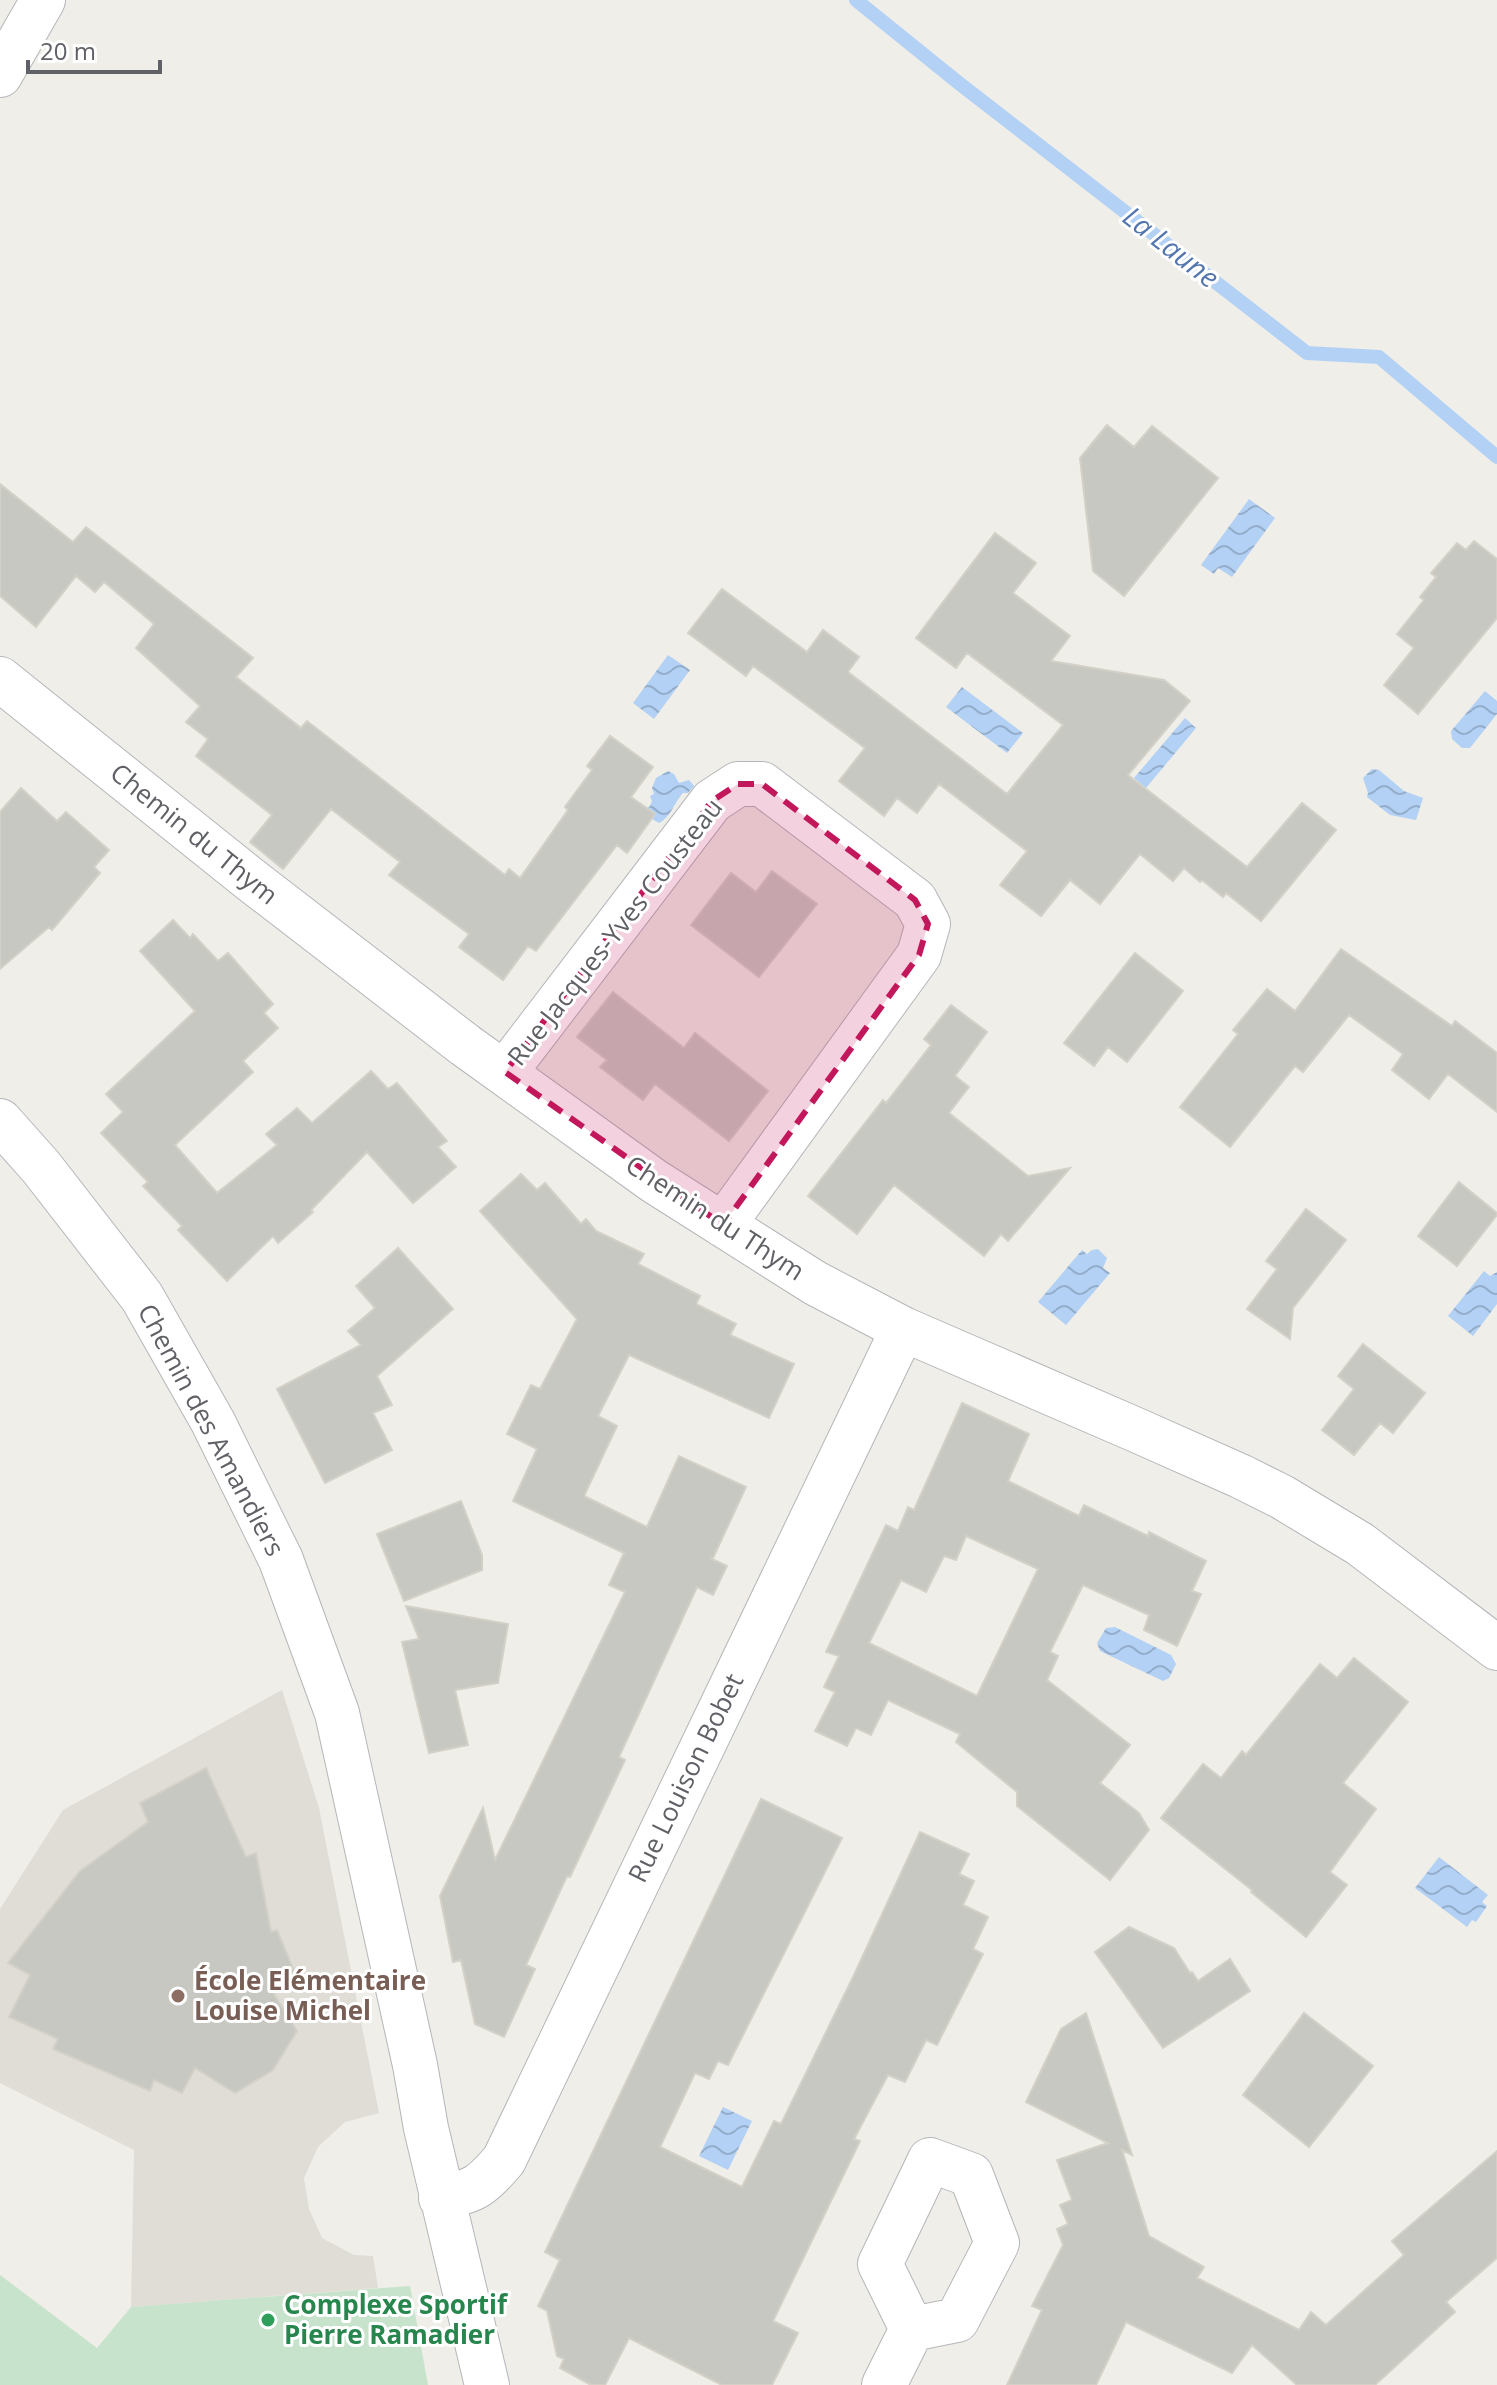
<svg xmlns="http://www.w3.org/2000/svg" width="1497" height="2385" font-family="'Open Sans',sans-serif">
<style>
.education{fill:#dfddd6}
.grass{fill:#c8e3cb}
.water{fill:url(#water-waves)}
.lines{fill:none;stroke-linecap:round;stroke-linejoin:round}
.stream{stroke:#b2d1f5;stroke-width:14}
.building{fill:#c8c8c2;stroke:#d3d1c7;stroke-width:2;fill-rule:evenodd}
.minor-casing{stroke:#b5b6ba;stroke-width:46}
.minor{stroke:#fff;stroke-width:44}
.marked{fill:#c2185b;fill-opacity:0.2;stroke:#c2185b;stroke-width:6;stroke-dasharray:16 10;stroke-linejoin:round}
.education-dot{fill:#8d6e63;stroke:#fff;stroke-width:3}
.leisure-dot{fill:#2e9e5b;stroke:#fff;stroke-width:3}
.labels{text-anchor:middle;stroke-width:6;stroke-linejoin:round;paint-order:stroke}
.street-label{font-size:26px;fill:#5f6166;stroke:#fff}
.education-label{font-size:26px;font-weight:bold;fill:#785e54;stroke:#fff;text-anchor:start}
.leisure-label{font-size:26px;font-weight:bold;fill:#27864d;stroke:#fff;text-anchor:start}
.water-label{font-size:28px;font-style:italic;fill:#5476ae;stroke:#fff}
</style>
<defs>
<pattern id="water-waves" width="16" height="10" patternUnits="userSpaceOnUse" patternTransform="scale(2)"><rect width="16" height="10" fill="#b2d1f5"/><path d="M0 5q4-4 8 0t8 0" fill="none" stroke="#94adca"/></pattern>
</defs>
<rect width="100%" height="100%" fill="#efeee8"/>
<path class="education" d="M 282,1690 L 319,1808 L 379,2113 L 345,2122 L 318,2147 L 304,2178 L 309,2209 L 322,2238 L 354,2255 L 373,2256 L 378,2288 L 131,2307 L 134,2150 L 0,2083 L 0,1909 L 63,1810 Z"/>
<path class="grass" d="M 0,2275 L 97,2348 L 131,2307 L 410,2286 L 428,2385 L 0,2385 Z"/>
<path class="water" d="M 1249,499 L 1275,518 L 1232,577 L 1218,568 L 1214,574 L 1201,565 Z
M 668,655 L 690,670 L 654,719 L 633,703 Z
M 962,687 L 1023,733 L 1007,753 L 946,707 Z
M 1485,691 L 1497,701 L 1497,714 L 1470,748 L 1462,748 L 1452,739 L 1451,731 Z
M 1185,718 L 1196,728 L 1146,788 L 1134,778 Z
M 1372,769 L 1379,770 L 1404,791 L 1423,798 L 1416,820 L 1390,815 L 1367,797 L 1368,793 L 1363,778 Z
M 668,771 L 674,774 L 679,783 L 689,780 L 694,786 L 688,793 L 683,793 C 673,804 672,816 659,823 L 652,819 L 655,814 L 647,808 L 650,806 L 652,801 L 650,796 L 654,794 L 652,788 L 656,778 Z
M 1098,1249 L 1107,1258 L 1103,1268 L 1110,1273 L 1066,1325 L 1038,1302 L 1082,1250 L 1087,1254 L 1092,1250 Z
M 1484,1271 L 1490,1276 L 1497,1272 L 1497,1304 L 1473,1336 L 1448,1316 Z
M 1115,1627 L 1171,1655 L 1176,1664 L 1169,1678 L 1163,1681 L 1100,1651 L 1097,1643 L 1106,1628 Z
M 1439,1857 L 1488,1895 L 1482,1902 L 1487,1906 L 1476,1922 L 1472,1920 L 1467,1927 L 1415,1888 Z
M 723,2107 L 752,2121 L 728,2170 L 699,2156 Z"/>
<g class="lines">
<path class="stream" d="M 856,0 L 960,84 L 1307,353 L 1379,357 L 1497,457"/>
</g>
<path class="building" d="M 1107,425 L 1134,447 L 1152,426 L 1218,478 L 1124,596 L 1093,571 L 1080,458 Z
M 0,484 L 73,542 L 86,527 L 253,658 L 236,677 L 301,728 L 307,721 L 505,875 L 509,869 L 520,878 L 568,810 L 565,807 L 592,770 L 587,766 L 610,736 L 653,767 L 631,797 L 655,814 L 627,853 L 617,845 L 536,951 L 528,946 L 503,980 L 459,947 L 469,934 L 389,875 L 400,862 L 331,809 L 283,869 L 250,842 L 272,815 L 196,756 L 208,739 L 186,722 L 200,706 L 136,648 L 154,624 L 104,582 L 95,592 L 76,576 L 36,627 L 0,596 Z
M 995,533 L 1036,563 L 1013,593 L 1070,636 L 1051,661 L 1164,680 L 1190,701 L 1128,775 L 1247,867 L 1302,803 L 1336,830 L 1261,921 L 1226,893 L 1223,897 L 1202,880 L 1200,882 L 1184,868 L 1173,881 L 1140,854 L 1100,904 L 1070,880 L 1041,916 L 1000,885 L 1027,851 L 939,784 L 917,813 L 897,798 L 884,816 L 839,781 L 865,748 L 753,666 L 746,676 L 688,633 L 722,589 L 807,652 L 823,630 L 859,657 L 848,672 L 1007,794 L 1063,725 L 967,653 L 956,668 L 916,638 Z
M 1474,541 L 1497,559 L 1497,618 L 1418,714 L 1384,685 L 1414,648 L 1397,634 L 1424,600 L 1420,597 L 1436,577 L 1431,573 L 1457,543 L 1466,550 Z
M 21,788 L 57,821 L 66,812 L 109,850 L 94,867 L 100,873 L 52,930 L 49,927 L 0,969 L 0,812 Z
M 772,871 L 817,904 L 759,977 L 691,925 L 731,873 L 756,892 Z
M 173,920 L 190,938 L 193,934 L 218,961 L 228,953 L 273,1004 L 264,1013 L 278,1028 L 243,1061 L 253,1072 L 175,1145 L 217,1193 L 277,1145 L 266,1134 L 297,1108 L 312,1123 L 371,1071 L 388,1089 L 397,1083 L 447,1141 L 438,1147 L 456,1167 L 413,1203 L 367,1152 L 311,1210 L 313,1212 L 278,1243 L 273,1236 L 227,1281 L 178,1230 L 182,1226 L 143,1186 L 148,1182 L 101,1133 L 123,1112 L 106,1094 L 195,1011 L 140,951 Z
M 1341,949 L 1452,1026 L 1455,1021 L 1497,1053 L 1497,1112 L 1448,1074 L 1429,1099 L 1392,1070 L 1403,1054 L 1349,1015 L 1303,1072 L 1295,1066 L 1230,1147 L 1180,1107 L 1238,1034 L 1233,1030 L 1267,989 L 1295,1011 Z
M 1135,953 L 1183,991 L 1127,1062 L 1108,1047 L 1094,1066 L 1064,1043 Z
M 613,992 L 684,1048 L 695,1033 L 768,1091 L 729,1141 L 655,1084 L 643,1100 L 600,1067 L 607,1060 L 577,1037 Z
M 951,1005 L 987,1032 L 955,1076 L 969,1087 L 949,1113 L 1028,1176 L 1070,1168 L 1008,1241 L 1001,1234 L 984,1256 L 894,1185 L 857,1234 L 808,1196 L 883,1100 L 886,1103 L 931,1045 L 924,1039 Z
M 521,1174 L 537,1190 L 545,1183 L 581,1224 L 586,1219 L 596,1231 L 644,1254 L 638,1264 L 700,1296 L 696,1304 L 736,1324 L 730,1335 L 794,1364 L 769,1418 L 629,1355 L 598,1416 L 617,1426 L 584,1496 L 647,1527 L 679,1456 L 746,1487 L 713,1558 L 710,1558 L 727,1566 L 713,1595 L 697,1587 L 619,1757 L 625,1760 L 570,1877 L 567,1876 L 526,1965 L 535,1969 L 504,2037 L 475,2024 L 461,1960 L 453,1962 L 440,1896 L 483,1808 L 495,1860 L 625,1592 L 609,1585 L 624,1553 L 513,1501 L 537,1449 L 507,1434 L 531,1385 L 540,1389 L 577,1319 L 480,1211 Z
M 1459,1182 L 1497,1213 L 1497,1215 L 1457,1266 L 1418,1236 Z
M 1306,1209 L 1346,1240 L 1293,1308 L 1290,1339 L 1247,1309 L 1277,1269 L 1266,1261 Z
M 398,1248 L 453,1309 L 377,1376 L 392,1405 L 373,1413 L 392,1450 L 325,1483 L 277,1389 L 361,1345 L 348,1331 L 375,1308 L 356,1286 Z
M 1363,1344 L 1425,1393 L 1393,1433 L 1380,1423 L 1354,1455 L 1322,1430 L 1354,1389 L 1338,1376 Z
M 962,1403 L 1029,1434 L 1008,1481 L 1079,1516 L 1084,1505 L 1148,1536 L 1149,1532 L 1206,1561 L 1192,1591 L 1201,1594 L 1177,1646 L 1144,1630 L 1149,1615 L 1083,1585 L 1050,1652 L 1058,1656 L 1047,1680 L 1130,1745 L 1100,1783 L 1139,1813 L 1149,1830 L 1110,1880 L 1017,1806 L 1017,1792 L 956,1742 L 960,1734 L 888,1700 L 871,1735 L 856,1728 L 847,1746 L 815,1731 L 835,1692 L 824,1687 L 839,1656 L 826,1652 L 886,1525 L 898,1531 L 908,1507 L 914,1510 ZM 966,1536 L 1038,1569 L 977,1696 L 869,1643 L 901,1580 L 926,1592 L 944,1556 L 956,1560 Z
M 461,1501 L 482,1555 L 482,1570 L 404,1601 L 377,1534 Z
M 406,1606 L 508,1624 L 498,1683 L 455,1690 L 468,1745 L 429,1753 L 402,1642 L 419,1639 Z
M 1354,1658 L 1408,1702 L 1343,1783 L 1376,1809 L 1330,1872 L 1347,1885 L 1306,1937 L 1251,1892 L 1252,1890 L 1161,1818 L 1203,1764 L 1221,1778 L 1242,1751 L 1246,1755 L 1320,1664 L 1337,1678 Z
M 206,1768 L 246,1857 L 256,1853 L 271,1932 L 277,1930 L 297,1978 L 272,1991 L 297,2031 L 273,2070 L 235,2093 L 195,2068 L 182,2093 L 154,2080 L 150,2091 L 53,2049 L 58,2039 L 9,2017 L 30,1975 L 8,1963 L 80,1871 L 148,1822 L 140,1803 Z
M 761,1799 L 842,1838 L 728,2065 L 718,2061 L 709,2079 L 695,2073 L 660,2147 L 742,2187 L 774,2121 L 781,2124 L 854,1975 L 920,1832 L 969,1854 L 959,1874 L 974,1881 L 963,1905 L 988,1917 L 973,1949 L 983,1954 L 937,2045 L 926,2040 L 905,2082 L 888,2075 L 854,2139 L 860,2141 L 773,2321 L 798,2333 L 772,2385 L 722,2385 L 629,2338 L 605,2385 L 591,2385 L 560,2368 L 564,2359 L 557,2356 L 547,2311 L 538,2306 L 560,2260 L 545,2252 Z
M 1129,1927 L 1174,1948 L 1190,1973 L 1192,1972 L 1198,1981 L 1230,1959 L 1250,1991 L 1163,2048 L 1095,1952 Z
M 1086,2013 L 1132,2155 L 1122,2150 L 1149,2236 L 1204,2267 L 1197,2278 L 1299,2330 L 1311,2312 L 1326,2325 L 1404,2255 L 1392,2241 L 1497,2151 L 1497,2258 L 1446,2302 L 1455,2312 L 1375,2385 L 1297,2385 L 1252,2345 L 1232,2373 L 1126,2322 L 1096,2385 L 1007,2385 L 1042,2310 L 1032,2306 L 1063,2245 L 1057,2229 L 1068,2224 L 1060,2205 L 1072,2200 L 1057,2160 L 1108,2143 L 1026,2102 L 1061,2029 Z
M 1304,2013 L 1373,2066 L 1309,2147 L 1243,2095 Z"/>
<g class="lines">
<g class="minor-casing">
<path id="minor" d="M 0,75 L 43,0
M 0,679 L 251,880 L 465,1045 L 654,1181 L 815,1283 L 903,1329 L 1134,1429 L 1240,1476 L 1282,1497 L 1360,1544 L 1497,1648
M 505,1072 L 712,801 L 738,784 L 762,784 L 915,900 L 928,924 L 919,955 L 723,1225
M 0,1121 L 41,1167 L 142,1297 L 213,1422 L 281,1560 L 337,1713 L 415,2065 L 426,2128 L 487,2385
M 930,2160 L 971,2175 L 997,2243 L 957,2320 L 912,2329 L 880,2264 Z
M 441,2198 C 475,2191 482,2186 504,2160 L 903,1329
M 884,2385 L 912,2329"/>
</g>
<use href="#minor" class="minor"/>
</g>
<path class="marked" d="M 738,784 L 762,784 L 915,900 L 928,924 L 919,955 L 723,1225 L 505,1072 L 712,801 Z"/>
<circle class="education-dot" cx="178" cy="1996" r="8"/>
<circle class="leisure-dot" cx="268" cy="2320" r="8"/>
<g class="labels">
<g class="street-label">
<text transform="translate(194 834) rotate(39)" y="9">Chemin du Thym</text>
<text transform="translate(615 932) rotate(-52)" y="9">Rue Jacques-Yves Cousteau</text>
<text transform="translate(715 1218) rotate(33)" y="9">Chemin du Thym</text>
<text transform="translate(211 1430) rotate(62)" y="9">Chemin des Amandiers</text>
<text transform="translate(686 1778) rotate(-64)" y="9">Rue Louison Bobet</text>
</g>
<g class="education-label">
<text x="194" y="1990">École Elémentaire<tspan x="194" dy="30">Louise Michel</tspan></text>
</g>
<g class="leisure-label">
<text x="284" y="2314">Complexe Sportif<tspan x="284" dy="30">Pierre Ramadier</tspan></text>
</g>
<g class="water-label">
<text transform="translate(1171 247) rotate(38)" y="10">La Laune</text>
</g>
</g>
<path d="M28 60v12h132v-12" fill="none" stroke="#5f6166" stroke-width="4"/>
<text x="40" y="60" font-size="24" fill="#5f6166" stroke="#ffffff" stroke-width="6" paint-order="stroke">20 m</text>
</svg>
